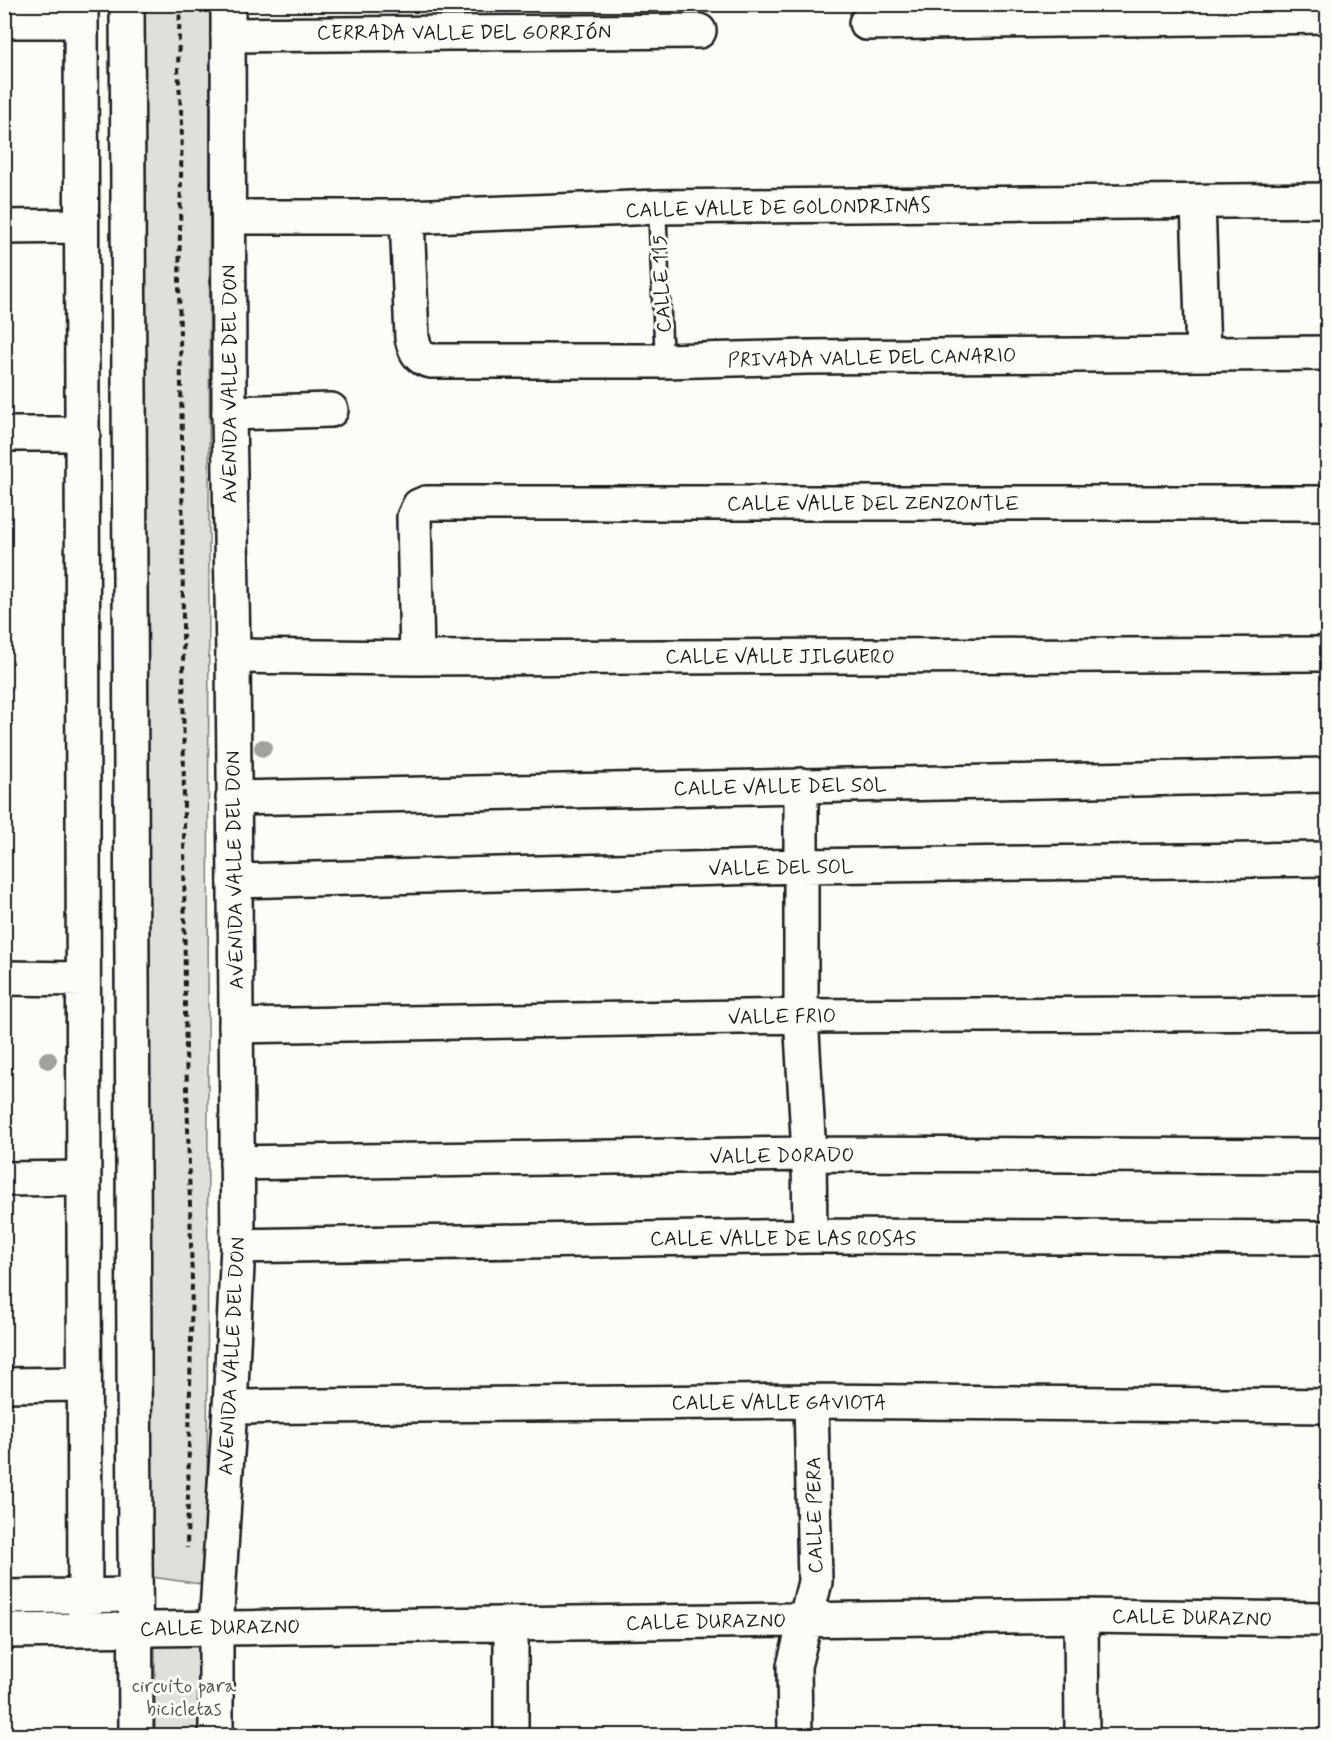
<svg xmlns="http://www.w3.org/2000/svg" width="1332" height="1740" font-family="Mynerve,sans-serif">
<style>
.green{fill:#e0dfdb;stroke:#7e7e7c;stroke-width:1.5}
.lines{fill:none;stroke-linecap:round;stroke-linejoin:round}
.service-casing{stroke:#1c1c1c;stroke-width:21}
.minor-casing{stroke:#1c1c1c;stroke-width:38}
.tertiary-casing{stroke:#1c1c1c;stroke-width:38}
.path{stroke:#1c1c1c;stroke-width:4;stroke-dasharray:6 4.5;stroke-linecap:butt}
.service{stroke:#fdfcf7;stroke-width:16}
.minor{stroke:#fdfcf7;stroke-width:33}
.tertiary{stroke:#fdfcf7;stroke-width:33}
.tree{fill:#a2a19e}
.labels{text-anchor:middle;stroke-width:6;stroke-linejoin:round;paint-order:stroke}
.street-label{font-size:20px;fill:#1c1c1c;stroke:#fdfcf7}
.park-label{font-size:20px;fill:#575655;stroke:#fdfcf7}
</style>
<rect width="100%" height="100%" fill="#fdfcf7"/>
<filter id="ink" filterUnits="userSpaceOnUse"><feTurbulence type="fractalNoise" baseFrequency=".0167" numOctaves="2"/><feDisplacementMap in="SourceGraphic" scale="12" xChannelSelector="R" yChannelSelector="G"/><feConvolveMatrix kernelMatrix="1 2 1 2 8 2 1 2 1" color-interpolation-filters="sRGB"/></filter>
<g filter="url(#ink)">
<path class="green" d="M 141,5 L 210,5 L 207,1585 L 152,1577 Z
M 155,1638 L 213,1640 L 212,1735 L 155,1735 Z"/>
<g class="lines">
<g class="service-casing">
<path id="service" d="M 657,207 L 664,361"/>
</g>
<g class="minor-casing">
<path id="minor" d="M 81,4 L 85,1629
M 4,21 L 81,21
M 866,23 L 1328,16
M 228,35 L 699,31
M 1198,202 L 1203,354
M 229,217 L 407,217 L 657,207 L 1328,200
M 407,217 L 412,338 C 415,350 418,359 431,361 L 664,361 L 807,357 L 1328,353
M 4,227 L 81,226
M 229,413 L 331,410
M 4,434 L 83,434
M 233,656 L 417,658 L 1328,654
M 417,658 L 414,517 L 419,506 L 426,503 L 1328,503
M 801,785 L 801,1016 L 809,1154 L 810,1236
M 233,798 L 1328,775
M 235,881 L 801,866 L 1328,859
M 4,978 L 82,979
M 236,1026 L 801,1016 L 1328,1013
M 237,1163 L 809,1154 L 1328,1156
M 4,1179 L 83,1178
M 238,1246 L 810,1236 L 1328,1238
M 4,1385 L 84,1384
M 230,1407 L 811,1401 L 1328,1406
M 4,1597 L 135,1595
M 1081,1616 L 1082,1736
M 511,1624 L 511,1736
M 4,1631 L 1081,1616 L 1328,1619
M 795,1736 L 794,1666 L 815,1582 L 811,1401"/>
</g>
<g class="tertiary-casing">
<path id="tertiary" d="M 127,4 L 136,1736
M 216,1736 L 216,1627 L 230,1407 L 238,1246 L 233,656 L 229,413 L 228,4"/>
</g>
<path class="path" d="M 180,4 L 178,69 L 182,123 L 179,285 L 182,436 L 185,1012 L 192,1282 L 187,1548"/>
<use href="#service" class="service"/>
<use href="#minor" class="minor"/>
<use href="#tertiary" class="tertiary"/>
</g>
<g class="tree">
<circle cx="263" cy="748" r="9"/>
<circle cx="48" cy="1060" r="9"/>
</g>
</g>
<g class="labels">
<g class="street-label">
<text x="464" y="39">CERRADA VALLE DEL GORRIÓN</text>
<text transform="translate(778 207) rotate(-1)" y="7">CALLE VALLE DE GOLONDRINAS</text>
<text transform="translate(661 284) rotate(-93)" y="7">CALLE 115</text>
<text transform="translate(872 357) rotate(-1)" y="7">PRIVADA VALLE DEL CANARIO</text>
<text transform="translate(229 384) rotate(-90)" y="7">AVENIDA VALLE DEL DON</text>
<text x="873" y="510">CALLE VALLE DEL ZENZONTLE</text>
<text x="780" y="663">CALLE VALLE JILGUERO</text>
<text transform="translate(780 786) rotate(-1)" y="7">CALLE VALLE DEL SOL</text>
<text transform="translate(781 867) rotate(-1)" y="7">VALLE DEL SOL</text>
<text transform="translate(234 870) rotate(-91)" y="7">AVENIDA VALLE DEL DON</text>
<text transform="translate(782 1016) rotate(-1)" y="7">VALLE FRIO</text>
<text transform="translate(782 1155) rotate(-1)" y="7">VALLE DORADO</text>
<text x="783" y="1245">CALLE VALLE DE LAS ROSAS</text>
<text transform="translate(231 1356) rotate(-87)" y="7">AVENIDA VALLE DEL DON</text>
<text x="779" y="1409">CALLE VALLE GAVIOTA</text>
<text transform="translate(814 1515) rotate(-91)" y="7">CALLE PERA</text>
<text transform="translate(1192 1617) rotate(1)" y="7">CALLE DURAZNO</text>
<text transform="translate(706 1621) rotate(-1)" y="7">CALLE DURAZNO</text>
<text transform="translate(220 1627) rotate(-1)" y="7">CALLE DURAZNO</text>
</g>
<g class="park-label">
<text x="184" y="1692">circuito para<tspan x="184" dy="23">bicicletas</tspan></text>
</g>
</g>
<rect width="1332" height="1740" fill="none" stroke="#fdfcf7" stroke-width="24"/>
<rect x="12" y="12" width="1308" height="1716" fill="none" stroke="#1c1c1c" stroke-width="2" filter="url(#ink)"/>
</svg>
